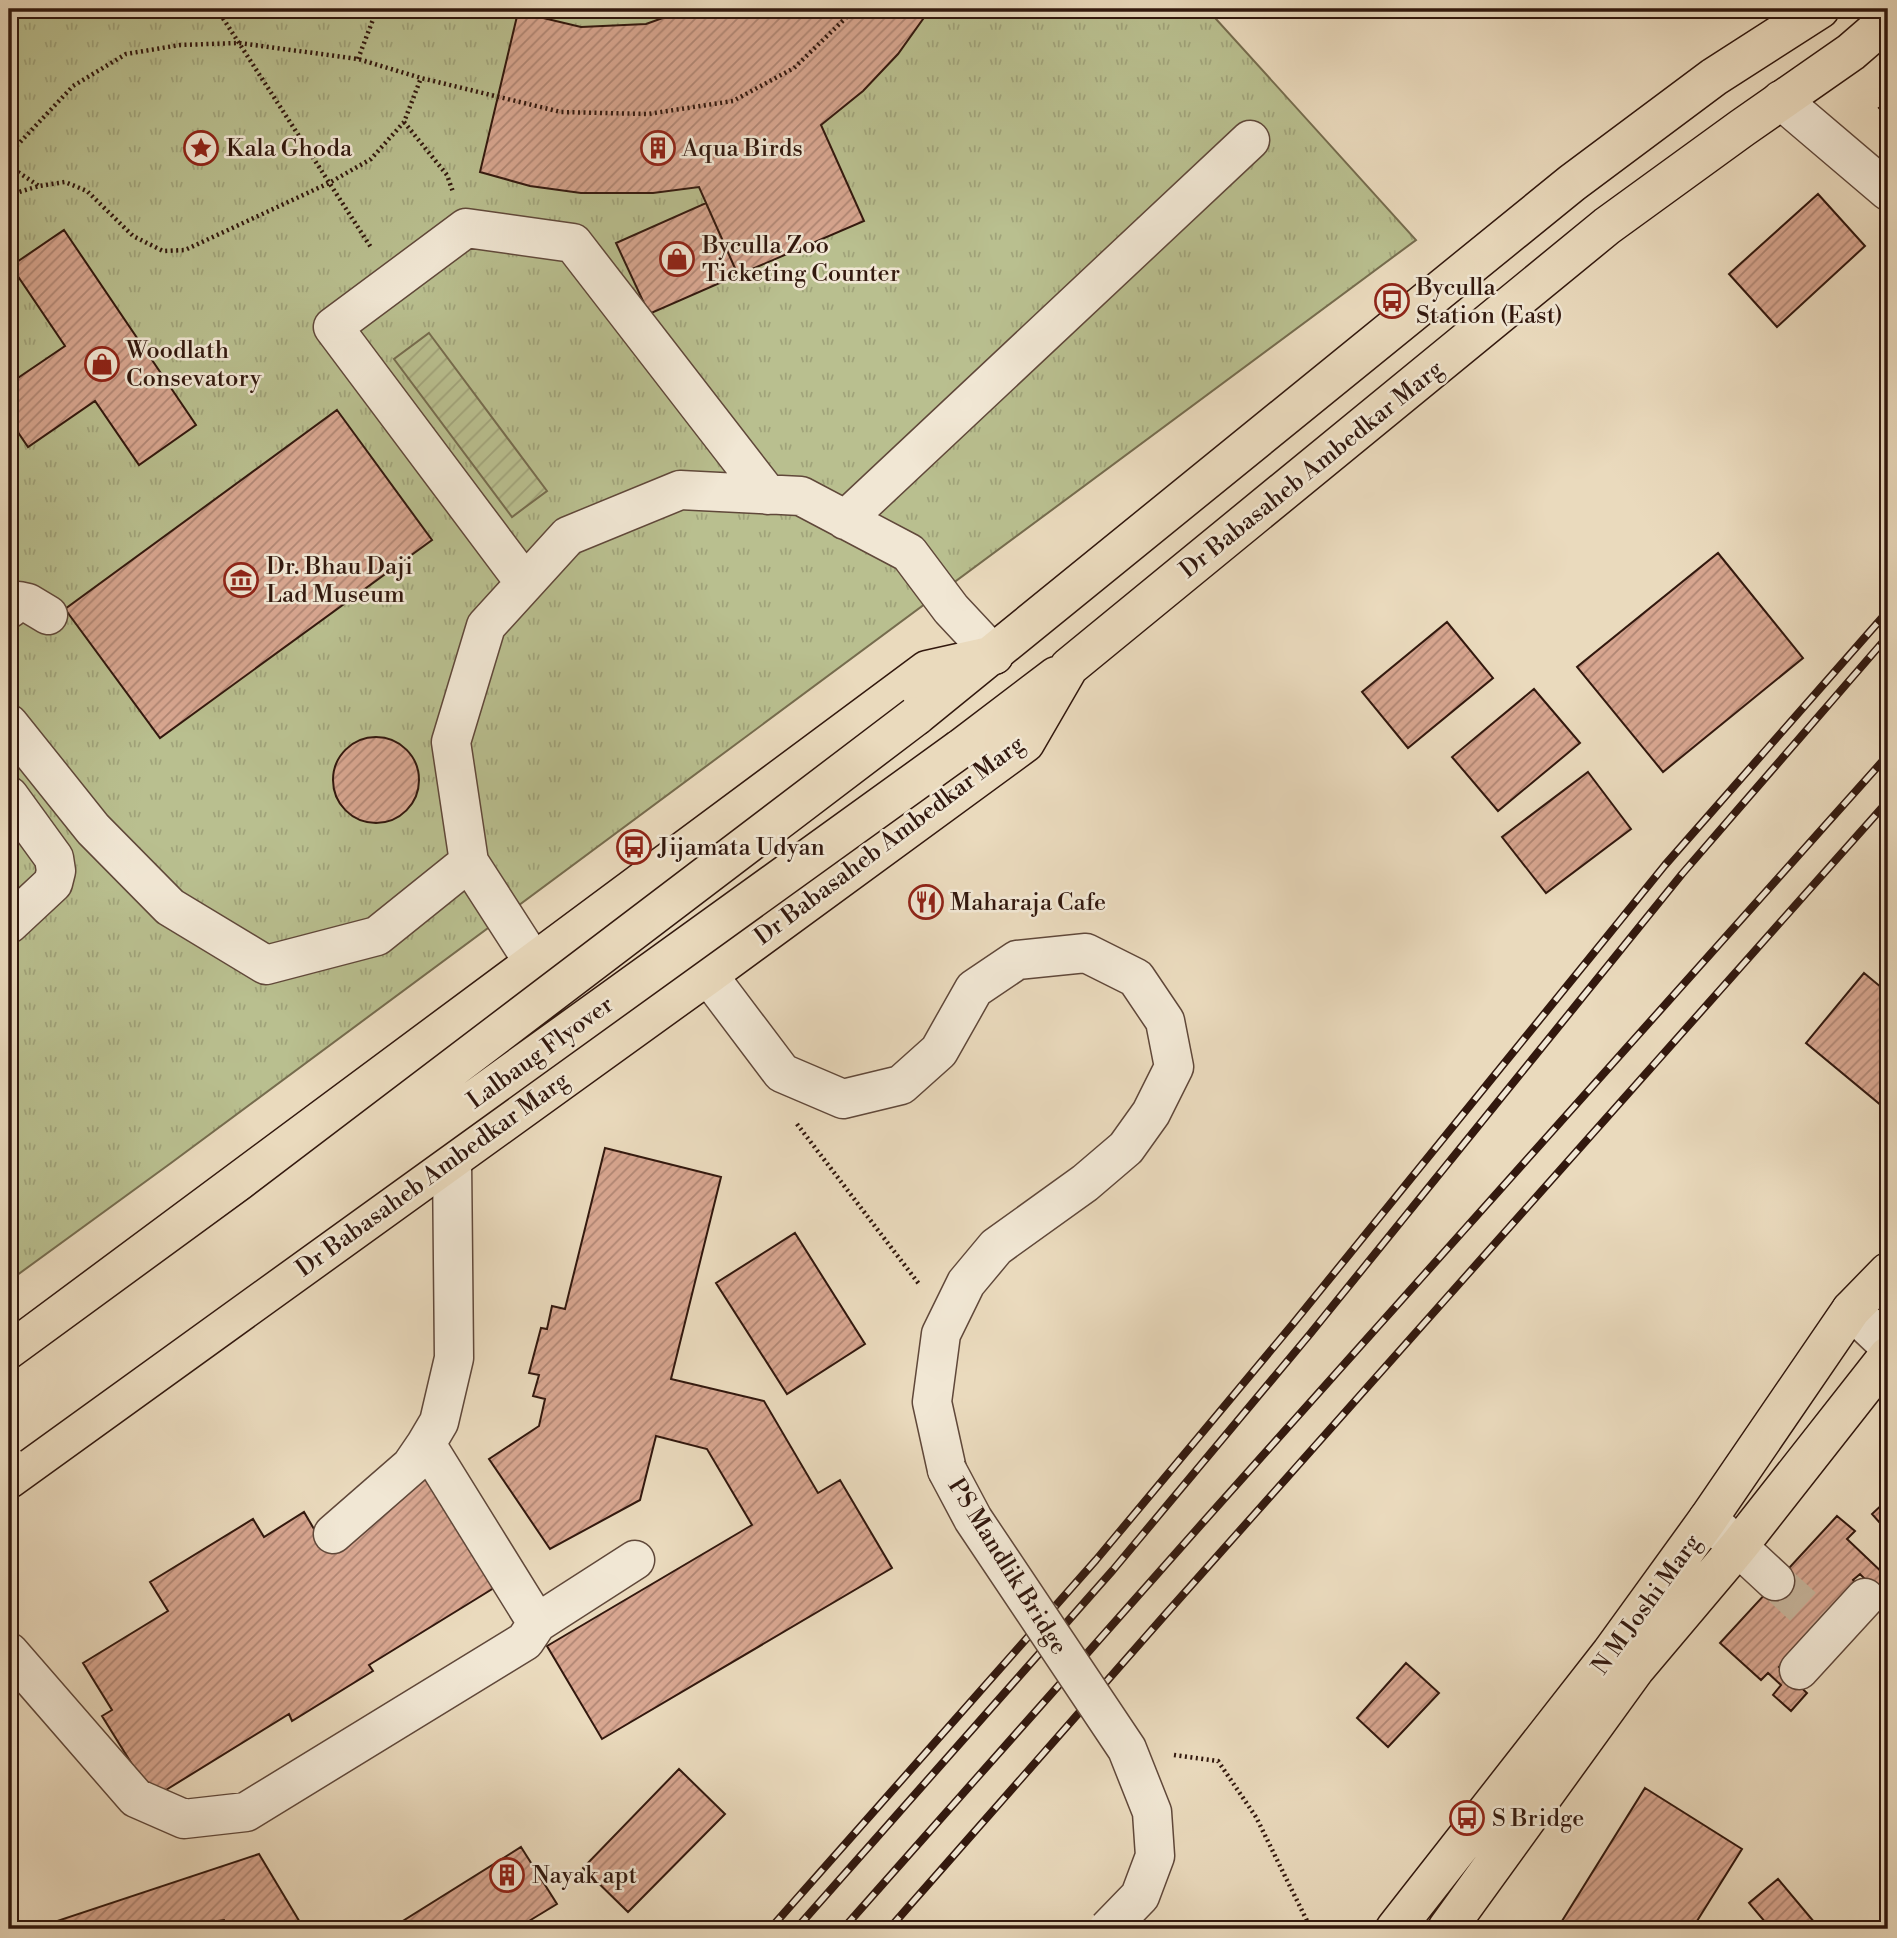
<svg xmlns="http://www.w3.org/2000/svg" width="1897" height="1938" font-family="'Libre Bodoni',serif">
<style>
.park{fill:url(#park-tufts);stroke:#766c4e;stroke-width:2}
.garden{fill:url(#garden-furrows);stroke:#766c4e;stroke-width:2}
.building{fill:url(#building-hatch);stroke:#32180e;stroke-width:2}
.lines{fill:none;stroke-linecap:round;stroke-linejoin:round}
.minor-tunnel{stroke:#c5b39a;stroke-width:38;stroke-dasharray:38 19;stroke-linecap:butt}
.minor-casing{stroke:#60483a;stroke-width:41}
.major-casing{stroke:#32180e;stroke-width:41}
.highway-casing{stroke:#32180e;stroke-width:41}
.path{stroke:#32180e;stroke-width:4.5;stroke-dasharray:2 3.5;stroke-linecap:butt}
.minor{stroke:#f1e7d4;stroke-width:38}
.major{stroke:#eadabd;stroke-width:38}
.highway{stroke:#eadabd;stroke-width:38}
.rail-casing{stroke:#32180e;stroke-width:8}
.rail{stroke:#f1e7d4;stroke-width:5;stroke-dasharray:16;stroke-linecap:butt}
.minor-bridge-casing{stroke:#60483a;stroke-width:41;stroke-linecap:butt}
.highway-bridge-casing{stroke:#32180e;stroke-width:41;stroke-linecap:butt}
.minor-bridge{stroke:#f1e7d4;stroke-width:38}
.highway-bridge{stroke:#eadabd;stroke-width:38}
.labels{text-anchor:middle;stroke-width:5;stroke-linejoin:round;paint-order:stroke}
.poi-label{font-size:24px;fill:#32180e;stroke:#f1e7d4;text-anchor:start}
.street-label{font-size:24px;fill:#32180e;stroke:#f1e7d4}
</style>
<defs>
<pattern id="park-tufts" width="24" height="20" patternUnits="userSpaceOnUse" patternTransform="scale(1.75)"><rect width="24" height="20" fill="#b9bf8f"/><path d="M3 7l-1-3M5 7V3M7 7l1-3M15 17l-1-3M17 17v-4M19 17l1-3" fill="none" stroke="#a0a37a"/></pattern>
<pattern id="garden-furrows" width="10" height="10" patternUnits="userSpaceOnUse" patternTransform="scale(1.75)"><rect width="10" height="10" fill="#b9bf8f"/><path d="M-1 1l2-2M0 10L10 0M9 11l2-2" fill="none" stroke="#a0a37a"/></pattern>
<pattern id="building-hatch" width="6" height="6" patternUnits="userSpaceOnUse" patternTransform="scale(1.75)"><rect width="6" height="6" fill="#d8a690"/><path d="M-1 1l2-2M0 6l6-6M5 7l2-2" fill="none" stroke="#b08674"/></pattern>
</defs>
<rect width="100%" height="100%" fill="#eadabd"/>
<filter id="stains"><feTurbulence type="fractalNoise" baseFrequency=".00286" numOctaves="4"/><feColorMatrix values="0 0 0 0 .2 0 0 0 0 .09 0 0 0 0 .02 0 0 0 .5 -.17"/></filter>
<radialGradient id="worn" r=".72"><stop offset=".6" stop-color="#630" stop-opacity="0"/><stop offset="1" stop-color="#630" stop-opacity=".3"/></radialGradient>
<path class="park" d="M 9,9 L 1207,9 L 1416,240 L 171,1163 L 9,1281 Z"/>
<path class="garden" d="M 429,333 L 547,491 L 512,517 L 394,359 Z"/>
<path class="building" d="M 688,9 L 924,9 L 928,12 L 898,54 L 863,91 L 821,125 L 864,221 L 738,275 L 699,187 L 653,193 L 581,193 L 530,186 L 480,172 L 518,12 L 581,27 L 646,24 Z
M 1888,102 L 1888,118 L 1879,108 Z
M 1818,194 L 1865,246 L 1777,327 L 1729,274 Z
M 706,203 L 738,275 L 649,314 L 616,243 Z
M 64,230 L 196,425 L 139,465 L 95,401 L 28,447 L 9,419 L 9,384 L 65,346 L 11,266 Z
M 337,410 L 432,540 L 160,738 L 65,609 Z
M 1718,553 L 1803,658 L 1663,772 L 1577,667 Z
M 1447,622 L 1493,678 L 1408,748 L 1362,692 Z
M 1534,689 L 1580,743 L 1498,811 L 1452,757 Z
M333 780a43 43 0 1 1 86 0a43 43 0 1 1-86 0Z
M 1588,772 L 1631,829 L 1546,893 L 1502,837 Z
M 1864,973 L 1888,993 L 1888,1111 L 1806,1043 Z
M 605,1148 L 721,1177 L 671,1379 L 764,1401 L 818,1493 L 840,1480 L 892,1568 L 602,1739 L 547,1646 L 752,1525 L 707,1449 L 656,1436 L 640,1500 L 550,1549 L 489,1459 L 539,1426 L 545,1399 L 533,1396 L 539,1375 L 529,1373 L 541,1328 L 547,1329 L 552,1306 L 565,1309 Z
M 795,1233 L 865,1344 L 787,1394 L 716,1283 Z
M 431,1468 L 502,1583 L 369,1665 L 373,1671 L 292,1721 L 289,1714 L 153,1798 L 102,1716 L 112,1710 L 83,1663 L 168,1611 L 150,1582 L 253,1519 L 264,1537 L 304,1512 L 324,1546 Z
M 1888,1499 L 1888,1532 L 1872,1514 Z
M 1837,1516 L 1855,1531 L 1847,1539 L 1888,1578 L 1888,1612 L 1870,1595 L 1872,1586 L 1860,1574 L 1853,1580 L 1856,1584 L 1779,1667 L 1807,1693 L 1791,1711 L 1773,1695 L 1781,1685 L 1768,1673 L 1761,1680 L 1720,1643 Z
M 1406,1663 L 1439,1693 L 1388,1747 L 1357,1718 Z
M 679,1769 L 725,1814 L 628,1912 L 583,1868 Z
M 1645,1788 L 1742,1849 L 1692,1929 L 1557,1929 Z
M 521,1847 L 557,1904 L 529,1921 L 534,1929 L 390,1929 Z
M 259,1854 L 304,1929 L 229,1929 L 224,1920 L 163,1929 L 54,1929 L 51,1923 Z
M 1778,1879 L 1820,1929 L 1771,1929 L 1749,1903 Z"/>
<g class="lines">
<path class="minor-tunnel" d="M 1775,1581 L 1822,1624"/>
<g class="minor-casing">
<path id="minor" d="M 1781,100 L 1888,191
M 845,520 L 1250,140
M 525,583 L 333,327 L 466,228 L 573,243 L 768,495
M 9,609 L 19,601 L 28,603 L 48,615
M 9,724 L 93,829 L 170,907 L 266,965 L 377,936 L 469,862
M 9,796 L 54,858 L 56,871 L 53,883 L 9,924
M 534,963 L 469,862 L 451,742 L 486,626 L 568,536 L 680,490 L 801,496 L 909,553 L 951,609 L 994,655
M 708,975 L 782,1073 L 843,1099 L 901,1085 L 939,1051 L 974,989 L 1017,960 L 1086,953 L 1136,978 L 1165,1021 L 1174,1067 L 1151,1113 L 1126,1148 L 1085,1183 L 996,1247 L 966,1283 L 941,1334 L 932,1402 L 947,1470
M 452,1160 L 454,1358 L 439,1422 L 426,1444 L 537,1623
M 1851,1310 L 1888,1345
M 1708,1519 L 1775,1581
M 333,1534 L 411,1466 L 426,1444
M 9,1652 L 136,1798 L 184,1819 L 246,1812 L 525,1641 L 537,1623 L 635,1560
M 1799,1670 L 1865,1598"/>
</g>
<g class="major-casing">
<path id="major" d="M 1395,1929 L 1611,1653 L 1708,1519 L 1851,1310 L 1888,1272
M 1447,1929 L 1635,1669 L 1738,1547 L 1888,1356"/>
</g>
<g class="highway-casing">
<path id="highway" d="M 916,716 L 1572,183 L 1714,77 L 1820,9
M 960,749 L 1056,676
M 9,1352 L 927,670 L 994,655
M 9,1479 L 708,975 L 1025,743 L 1069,667 L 1607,226 L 1742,128 L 1851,52 L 1888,20"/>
</g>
<path class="path" d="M 217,9 L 372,249
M 358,59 L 377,9
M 404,122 L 447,175 L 453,192
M 9,154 L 73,86 L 126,54 L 180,45 L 239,43 L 358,59 L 421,78 L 561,112 L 648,114 L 733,101 L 794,68 L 855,9
M 9,166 L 39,186
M 9,195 L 39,186 L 65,182 L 87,191 L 133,236 L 163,251 L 185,250 L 329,183 L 371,159 L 404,122 L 421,78
M 797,1124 L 919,1284
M 1174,1755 L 1218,1761 L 1256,1817 L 1311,1929"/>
<use href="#minor" class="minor"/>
<use href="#major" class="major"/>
<use href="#highway" class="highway"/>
<g class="rail-casing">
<path id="rail" d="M 770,1929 L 1096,1560 L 1292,1325 L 1665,865 L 1888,611
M 796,1929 L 1113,1570 L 1310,1334 L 1682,874 L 1888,636
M 843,1929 L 1206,1519 L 1888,755
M 889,1929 L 1164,1616 L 1888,801"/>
</g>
<use href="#rail" class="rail"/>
<g class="minor-bridge-casing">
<path id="minor-bridge" d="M 947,1470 L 973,1519 L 1127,1749 L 1152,1812 L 1155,1856 L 1140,1896 L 1108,1929"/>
</g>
<g class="highway-bridge-casing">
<path id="highway-bridge" d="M 9,1398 L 262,1213 L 916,716
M 9,1435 L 960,749"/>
</g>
<use href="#minor-bridge" class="minor-bridge"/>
<use href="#highway-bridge" class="highway-bridge"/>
</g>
<defs>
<g id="sight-ring" transform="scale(1.75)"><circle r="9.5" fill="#f1e7d4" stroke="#8f2418" stroke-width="1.5"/><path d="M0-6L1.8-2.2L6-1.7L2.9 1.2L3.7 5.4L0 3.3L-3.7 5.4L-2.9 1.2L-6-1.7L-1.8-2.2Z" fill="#8f2418"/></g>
<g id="building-ring" transform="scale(1.75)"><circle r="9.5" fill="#f1e7d4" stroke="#8f2418" stroke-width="1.5"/><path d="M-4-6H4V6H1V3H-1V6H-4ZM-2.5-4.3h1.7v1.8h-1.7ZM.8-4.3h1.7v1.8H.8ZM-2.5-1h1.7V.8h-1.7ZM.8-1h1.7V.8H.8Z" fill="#8f2418"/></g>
<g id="shop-ring" transform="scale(1.75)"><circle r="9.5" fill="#f1e7d4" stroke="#8f2418" stroke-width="1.5"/><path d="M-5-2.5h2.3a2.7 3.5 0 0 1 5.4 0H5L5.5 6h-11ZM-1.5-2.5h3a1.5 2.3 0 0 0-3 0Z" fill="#8f2418"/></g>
<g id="bus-ring" transform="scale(1.75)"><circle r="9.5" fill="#f1e7d4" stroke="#8f2418" stroke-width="1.5"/><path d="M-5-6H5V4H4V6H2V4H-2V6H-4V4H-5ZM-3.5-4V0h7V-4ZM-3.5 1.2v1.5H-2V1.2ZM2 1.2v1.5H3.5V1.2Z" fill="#8f2418"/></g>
<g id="museum-ring" transform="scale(1.75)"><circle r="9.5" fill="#f1e7d4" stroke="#8f2418" stroke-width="1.5"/><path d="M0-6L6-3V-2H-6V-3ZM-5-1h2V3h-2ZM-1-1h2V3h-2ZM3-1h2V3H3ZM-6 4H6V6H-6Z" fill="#8f2418"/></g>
<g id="restaurant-ring" transform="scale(1.75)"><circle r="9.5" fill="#f1e7d4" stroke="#8f2418" stroke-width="1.5"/><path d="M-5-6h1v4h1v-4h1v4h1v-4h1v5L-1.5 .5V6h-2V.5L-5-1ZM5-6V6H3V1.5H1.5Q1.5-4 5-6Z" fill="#8f2418"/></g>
</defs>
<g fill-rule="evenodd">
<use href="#sight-ring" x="201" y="148"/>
<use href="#building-ring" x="658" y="148"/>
<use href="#shop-ring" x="677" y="259"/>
<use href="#bus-ring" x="1392" y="301"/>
<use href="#shop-ring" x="102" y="364"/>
<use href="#museum-ring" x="241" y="580"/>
<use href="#bus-ring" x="634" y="847"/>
<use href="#restaurant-ring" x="926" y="902"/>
<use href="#bus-ring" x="1467" y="1818"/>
<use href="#building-ring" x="507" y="1875"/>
</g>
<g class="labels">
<g class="poi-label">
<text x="226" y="156">Kala Ghoda</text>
<text x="682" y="156">Aqua Birds</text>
<text x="702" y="253">Byculla Zoo<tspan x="702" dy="28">Ticketing Counter</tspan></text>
<text x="1416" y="295">Byculla<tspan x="1416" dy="28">Station (East)</tspan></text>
<text x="126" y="358">Woodlath<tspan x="126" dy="28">Consevatory</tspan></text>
<text x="266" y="574">Dr. Bhau Daji<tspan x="266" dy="28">Lad Museum</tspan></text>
<text x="658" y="855">Jijamata Udyan</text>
<text x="950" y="910">Maharaja Cafe</text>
<text x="1492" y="1826">S Bridge</text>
<text x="532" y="1883">Nayak apt</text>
</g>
<g class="street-label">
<text transform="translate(1311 469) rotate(-39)" y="8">Dr Babasaheb Ambedkar Marg</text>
<text transform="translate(889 840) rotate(-37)" y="8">Dr Babasaheb Ambedkar Marg</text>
<text transform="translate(540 1052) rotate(-36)" y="8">Lalbaug Flyover</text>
<text transform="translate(432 1174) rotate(-36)" y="8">Dr Babasaheb Ambedkar Marg</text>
<text transform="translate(1008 1566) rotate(58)" y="8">PS Mandlik Bridge</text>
<text transform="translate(1646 1604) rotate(-54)" y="8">N M Joshi Marg</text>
</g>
</g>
<rect width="1897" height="1938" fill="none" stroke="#eadabd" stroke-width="35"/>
<rect x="10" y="10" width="1876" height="1917" fill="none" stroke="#32180e" stroke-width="3.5"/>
<rect x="18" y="18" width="1862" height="1903" fill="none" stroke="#32180e" stroke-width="2"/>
<rect width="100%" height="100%" filter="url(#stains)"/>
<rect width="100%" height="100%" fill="url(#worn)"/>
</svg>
